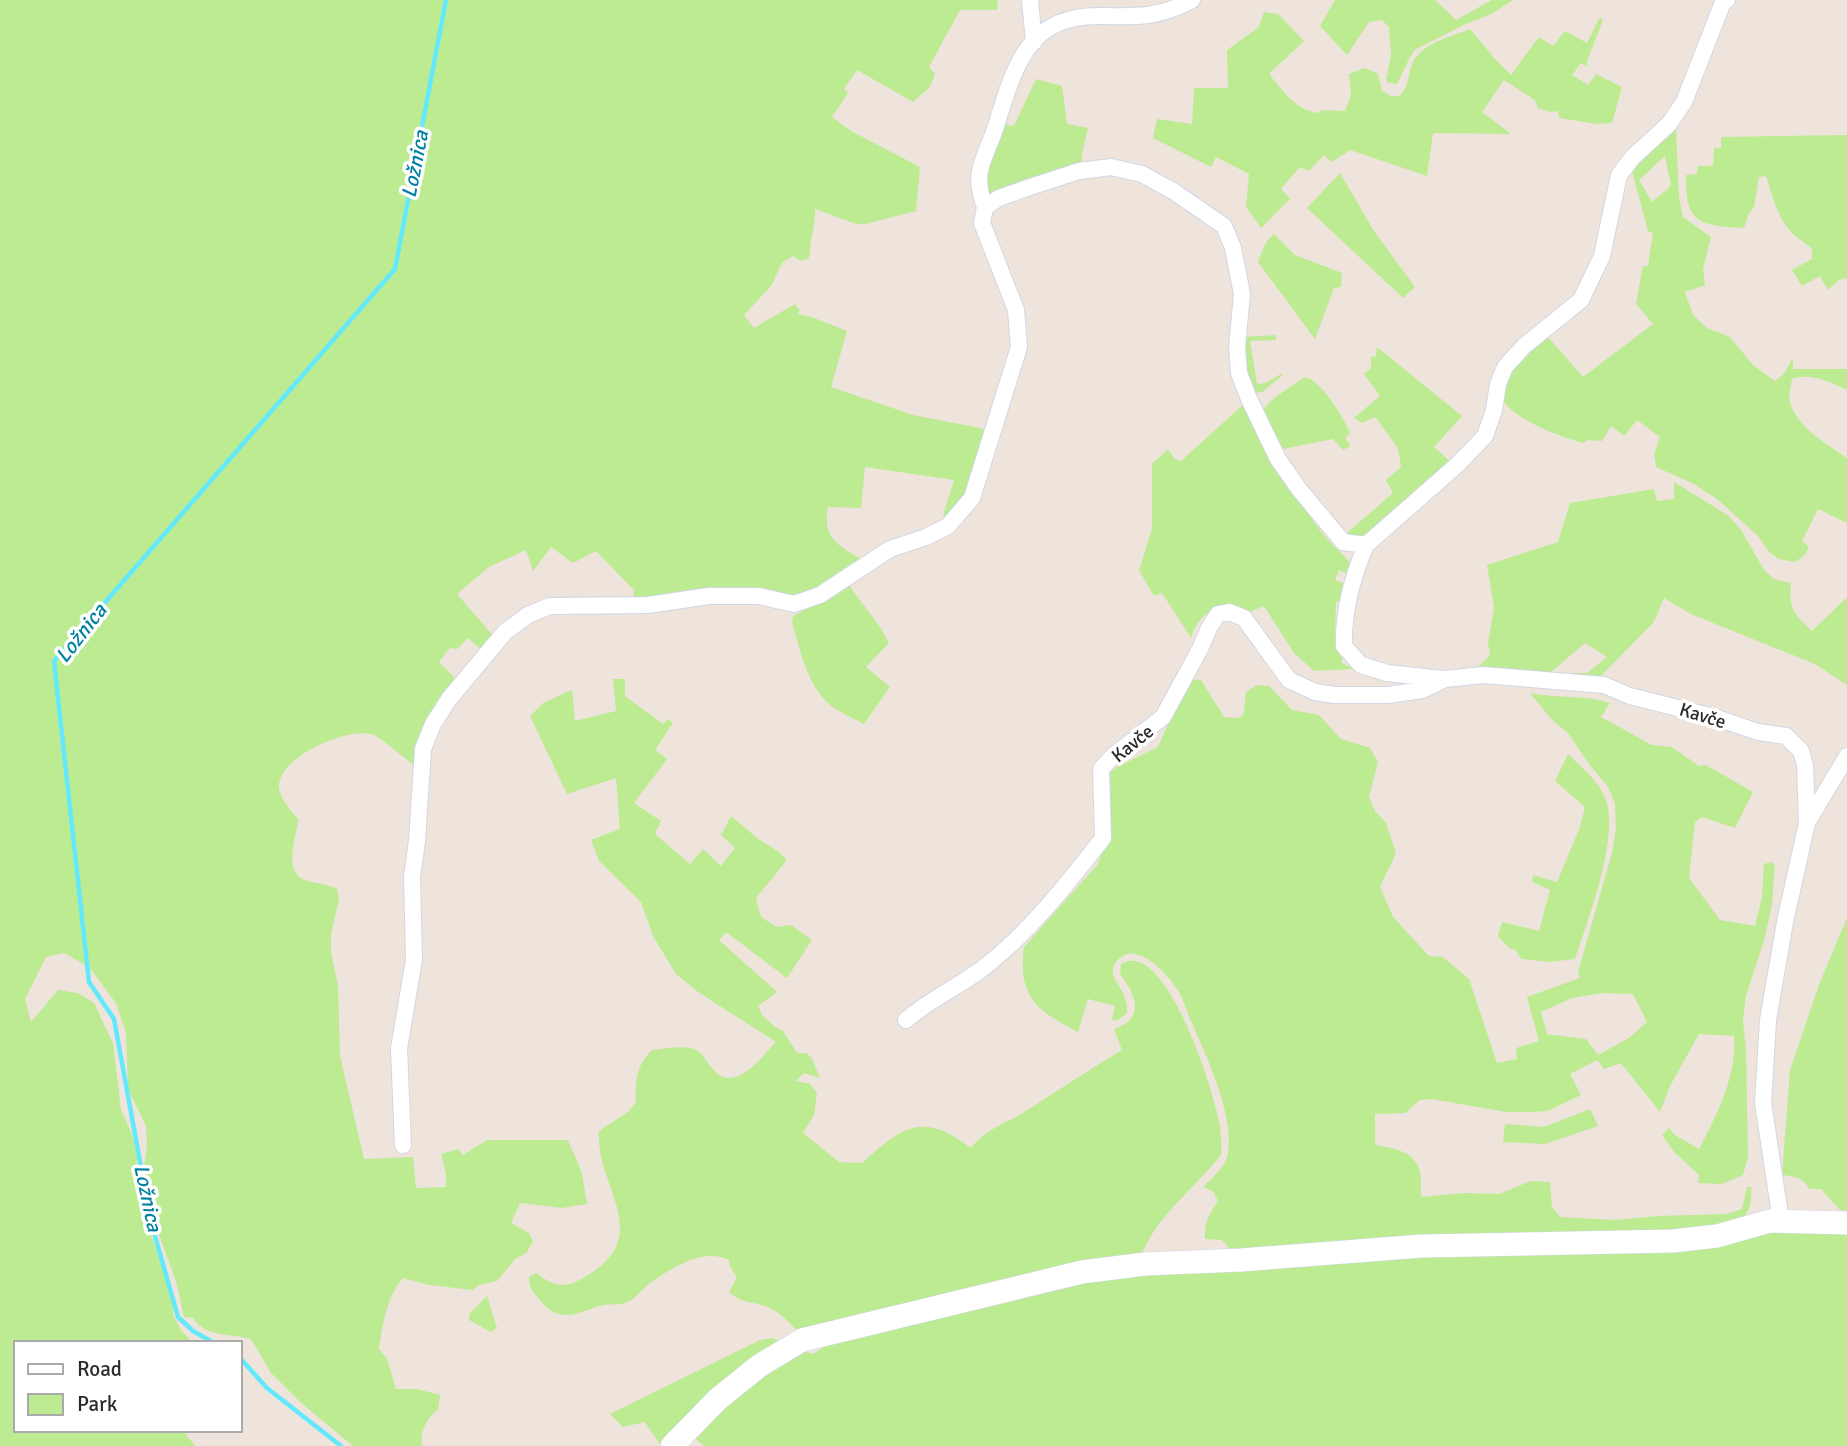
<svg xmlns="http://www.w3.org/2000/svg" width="1847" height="1446" font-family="Signika,sans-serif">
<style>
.green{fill:#bceb92;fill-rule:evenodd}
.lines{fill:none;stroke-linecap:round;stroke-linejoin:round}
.stream{stroke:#64e8fb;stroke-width:4.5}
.street-casing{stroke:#d0d7e5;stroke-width:18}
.secondary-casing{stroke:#d0d7e5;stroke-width:24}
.street{stroke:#fff;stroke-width:16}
.secondary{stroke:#fff;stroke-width:23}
.labels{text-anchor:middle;stroke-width:7;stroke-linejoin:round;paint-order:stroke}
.street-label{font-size:19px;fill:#2b2b2b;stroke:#fff}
.water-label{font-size:21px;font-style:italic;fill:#0180a2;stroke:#fff}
</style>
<rect width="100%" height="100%" fill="#eee4db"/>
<path class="green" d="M 0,0 L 998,0 L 997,10 L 960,10 L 929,67 L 935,74 L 930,87 L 913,102 L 857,70 L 844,89 L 848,93 L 832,117 L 851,131 L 920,167 L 916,211 L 865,224 L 856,224 L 815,209 C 815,221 814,229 811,240 C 809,247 812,252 808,259 L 800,261 L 793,256 L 782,263 L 771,286 L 744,315 L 754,328 L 795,304 L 800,311 L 797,314 L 812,317 L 847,331 L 831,387 L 913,415 L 985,429 L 974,475 L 965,498 L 943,524 L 944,512 L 954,480 L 865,467 L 861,508 L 828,507 C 822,540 840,546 865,561 L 801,599 L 633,605 L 634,590 L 596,551 L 573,563 L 551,547 L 533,571 L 526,550 L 489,567 L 457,594 L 496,639 L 483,651 L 468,638 L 457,649 L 450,648 L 439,662 L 459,682 L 419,769 C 409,762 379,736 371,734 C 345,728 278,757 279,787 C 280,799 291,811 298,819 C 297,837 282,871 305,880 C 315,884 327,883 337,889 L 339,900 L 331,934 L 331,952 L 338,986 L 340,1056 L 364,1159 L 413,1157 L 416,1188 L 446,1187 L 446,1173 L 441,1154 L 458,1149 L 463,1155 L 487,1140 L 568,1140 L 582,1173 L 587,1204 L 562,1208 L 520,1203 L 511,1223 L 529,1233 L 533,1242 L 526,1253 L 515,1259 L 497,1281 L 479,1285 L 473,1290 L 429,1285 L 403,1278 C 386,1299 383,1323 379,1349 L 387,1359 L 396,1389 L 417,1389 L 440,1395 L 438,1410 C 427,1416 419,1434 422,1446 L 353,1446 L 300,1402 L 271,1373 L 251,1339 C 230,1333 206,1338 193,1318 L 184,1317 L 176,1281 L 149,1208 L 143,1173 L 147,1145 L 146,1126 L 128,1089 L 126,1033 L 116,1003 L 89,967 L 64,953 L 46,957 L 25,999 L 31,1022 L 58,990 L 78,993 L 94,1003 L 113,1043 L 121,1110 L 132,1134 L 137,1156 L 137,1186 L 142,1209 L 169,1286 L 174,1316 L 181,1330 L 193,1343 L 16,1343 L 16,1430 L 183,1430 L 195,1446 L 0,1446 Z
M 1335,0 L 1435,0 L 1456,20 L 1492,0 L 1513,0 L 1493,13 L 1464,25 L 1416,49 L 1410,57 L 1397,84 L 1386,82 L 1391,54 L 1389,27 L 1382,20 L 1369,22 L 1347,55 L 1320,26 Z
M 1264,12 L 1278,14 L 1304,41 L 1269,74 C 1283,91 1296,111 1319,113 L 1321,110 L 1345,111 L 1351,94 L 1349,74 L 1365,68 L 1378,74 L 1382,91 L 1391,96 L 1399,96 C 1410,88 1407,74 1413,62 C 1423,43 1452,36 1470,29 L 1494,58 L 1511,75 L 1539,37 L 1553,46 L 1565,31 L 1587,43 L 1600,17 L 1603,20 L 1587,61 L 1587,67 L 1581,63 L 1572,75 L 1588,85 L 1596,74 L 1622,87 L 1612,123 L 1597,124 L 1559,118 L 1558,111 L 1550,112 L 1538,108 L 1535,100 L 1504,80 L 1482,112 L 1511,134 L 1433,133 L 1427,176 L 1350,150 L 1332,162 L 1324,155 L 1309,171 L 1300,167 L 1281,189 L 1290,199 L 1261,228 L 1246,207 L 1249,174 L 1216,157 L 1211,167 L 1153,138 L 1157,119 L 1192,124 L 1194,88 L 1228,88 L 1227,50 L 1259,27 Z
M 1036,79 L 1062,86 L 1067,124 L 1088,128 L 1082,154 L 1081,172 L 991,197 L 983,185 L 984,176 L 1004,124 L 1014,126 Z
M 1676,128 L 1679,197 L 1683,217 L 1711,237 L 1703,269 L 1705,285 L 1685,292 L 1693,315 L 1707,328 L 1730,337 L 1753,365 L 1775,381 L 1784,374 L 1793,358 L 1793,369 L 1847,369 L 1847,390 C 1831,382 1809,372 1792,379 C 1791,386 1788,395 1790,402 C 1797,428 1827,444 1847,458 L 1847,523 L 1818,509 L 1802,541 L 1809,546 L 1805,555 L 1795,562 L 1779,559 L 1769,552 L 1758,536 L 1717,499 L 1694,484 L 1656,467 L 1654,454 L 1660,437 L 1637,420 L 1624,436 L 1611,426 L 1602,441 L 1587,440 L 1583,443 C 1558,436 1516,421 1502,399 L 1510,369 L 1547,336 L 1583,377 L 1653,324 L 1636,304 L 1643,266 L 1648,266 L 1653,233 L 1648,231 L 1632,171 L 1645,156 ZM 1665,156 L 1671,186 L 1652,202 L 1639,180 Z
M 1847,135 L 1847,278 L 1839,280 L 1828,290 L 1820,276 L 1802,286 L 1792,270 L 1812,259 L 1812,249 C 1806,242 1797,239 1791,232 C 1777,217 1772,194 1766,176 L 1759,177 L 1754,207 L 1748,215 L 1744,228 C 1699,225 1685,224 1686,175 L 1697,174 L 1698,166 L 1713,166 L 1714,148 L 1721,148 L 1721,137 Z
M 1340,173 L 1374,231 L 1415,287 L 1403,298 L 1307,208 Z
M 1274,234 L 1295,255 L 1342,273 L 1341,287 L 1334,288 L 1315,339 L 1258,262 L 1266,242 Z
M 1275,335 L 1277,340 L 1250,341 L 1257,384 L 1266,383 L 1281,374 L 1283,375 L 1262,392 L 1254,393 L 1247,378 L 1243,337 Z
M 1377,347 L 1462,416 L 1434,447 L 1453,464 L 1373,537 L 1341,538 L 1393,493 L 1386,480 L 1401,467 L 1398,448 L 1375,417 L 1362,423 L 1354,418 L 1380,396 L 1364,374 L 1371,368 L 1371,357 L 1376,356 Z
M 1305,377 C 1321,380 1344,418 1350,433 L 1345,438 L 1351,446 L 1343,450 L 1333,439 L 1278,450 L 1261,411 L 1274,398 Z
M 1245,403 L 1284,481 L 1325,537 L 1349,561 L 1350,575 L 1339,570 L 1335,580 L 1345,584 L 1341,601 L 1336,602 L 1335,634 L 1342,655 L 1342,663 L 1353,669 L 1314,671 L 1294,653 L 1264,606 L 1247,613 L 1231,603 C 1210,609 1197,617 1191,638 L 1162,593 L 1154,596 L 1139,570 L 1152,529 L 1152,464 L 1168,449 L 1175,459 L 1181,461 Z
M 1674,482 L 1729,516 L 1741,530 L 1764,570 L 1774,579 L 1791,583 C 1789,611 1793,612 1812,631 L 1845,599 L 1847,599 L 1847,685 L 1815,664 L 1691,614 L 1664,598 L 1654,622 L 1598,679 L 1513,673 L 1478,667 L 1490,655 L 1488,643 L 1494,608 L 1487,565 L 1558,542 L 1570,503 L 1654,489 L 1657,501 L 1674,499 ZM 1585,643 L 1607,657 L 1587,673 L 1550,673 Z
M 848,584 L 880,627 L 889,643 L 866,667 L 890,687 L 864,724 C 855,719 843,714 834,708 C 808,689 801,652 792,623 L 793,616 L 826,599 Z
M 613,679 L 625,679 L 625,696 L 663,724 L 668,719 L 673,723 L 655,750 L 667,759 L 634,803 L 661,821 L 655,834 L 690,864 L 703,849 L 721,866 L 735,848 L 721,835 L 731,816 L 757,838 L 779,852 L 787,860 L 756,898 L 761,917 L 777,927 L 791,925 L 812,940 L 787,978 L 726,932 L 719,940 L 777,992 L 758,1006 L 762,1015 L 775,1027 L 783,1031 L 797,1053 L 806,1053 L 811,1057 L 820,1078 L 804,1073 L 796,1081 L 810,1084 L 817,1093 L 814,1115 L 803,1133 L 839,1162 L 862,1163 C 903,1126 922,1111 971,1148 C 984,1129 1010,1122 1029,1109 C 1060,1089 1090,1069 1122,1050 L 1114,1029 C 1146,1018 1136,995 1120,974 L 1121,964 C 1166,936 1214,1093 1219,1122 C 1221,1133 1222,1144 1221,1155 C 1194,1189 1156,1216 1140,1258 L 802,1336 C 793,1327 783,1314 771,1309 C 753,1299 747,1307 729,1292 L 737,1278 L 730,1266 L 729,1260 C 703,1247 672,1268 650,1283 C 642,1289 634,1301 625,1303 C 618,1305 610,1304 603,1305 C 577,1312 561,1326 540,1300 C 533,1292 529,1288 529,1277 L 536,1273 C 555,1287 565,1289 585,1277 C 657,1235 595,1187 599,1131 L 628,1112 L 636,1102 C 635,1080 636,1066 652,1050 C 664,1049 679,1046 691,1048 C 701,1050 705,1059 711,1067 C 733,1096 759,1060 776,1042 L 698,992 L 676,974 L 653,936 L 641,902 L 599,861 L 591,840 L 620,829 L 616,778 L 567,794 L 530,716 L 543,703 L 572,690 L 575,721 L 616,711 Z
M 1188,679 L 1201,680 L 1224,717 L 1239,718 L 1244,713 L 1246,692 L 1257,685 L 1269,686 L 1292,710 L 1319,715 L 1341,739 L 1370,748 L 1378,762 L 1369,797 L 1375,811 L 1386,823 L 1396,853 L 1380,887 L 1393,917 L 1429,956 L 1443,957 L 1469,979 L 1497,1063 L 1517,1059 L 1516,1048 L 1539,1041 L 1527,997 L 1580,978 L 1578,972 L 1612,853 L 1616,829 L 1615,803 L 1608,787 L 1589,764 L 1568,733 L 1552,720 L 1530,693 C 1557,699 1583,694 1610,703 L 1601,717 L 1652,745 L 1672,747 L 1699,766 L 1706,765 L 1753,792 L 1735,828 L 1702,817 L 1695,822 L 1689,878 L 1720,920 L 1755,926 L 1762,897 L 1764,864 L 1772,862 L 1775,866 L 1772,904 L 1765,937 L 1746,996 L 1743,1021 L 1746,1050 L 1748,1157 L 1743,1175 L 1722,1184 L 1698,1183 L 1699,1175 L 1674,1152 L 1662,1135 L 1669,1128 L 1675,1135 L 1699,1149 C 1717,1115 1737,1076 1734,1036 L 1699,1034 L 1670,1086 L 1660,1112 L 1621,1063 L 1604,1069 L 1597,1060 L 1570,1074 L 1581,1095 L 1548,1111 L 1531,1112 L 1506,1112 L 1432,1099 L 1420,1100 L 1405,1113 L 1375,1114 L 1375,1145 C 1391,1148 1412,1150 1419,1168 C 1422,1176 1420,1188 1421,1197 L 1465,1193 L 1499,1194 L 1531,1181 L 1550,1182 L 1552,1207 L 1560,1217 L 1615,1220 L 1658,1216 L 1727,1214 L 1742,1209 L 1747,1187 L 1751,1187 C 1754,1225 1733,1222 1702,1231 L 1232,1252 L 1222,1240 L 1205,1239 C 1204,1223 1209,1214 1218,1201 L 1213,1191 L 1203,1187 C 1213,1177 1226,1167 1228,1153 C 1234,1113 1206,1055 1190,1019 C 1186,1009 1183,998 1177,989 C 1168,975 1145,950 1127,954 C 1121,956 1114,962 1113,969 C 1111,982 1129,992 1127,1013 L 1118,1020 L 1112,1020 L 1115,1006 L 1088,999 L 1078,1032 C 1038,1012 1017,996 1024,947 L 1098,864 L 1106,841 L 1105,776 L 1117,767 L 1158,747 ZM 1603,993 L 1633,994 L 1647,1022 L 1629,1038 L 1598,1055 L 1586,1039 L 1547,1034 L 1541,1012 L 1572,998 Z
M 1568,754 C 1581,767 1600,782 1606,800 C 1619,840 1588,919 1575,959 L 1549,962 L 1521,959 L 1516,950 L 1509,948 L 1498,936 L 1502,922 L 1539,931 L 1550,890 L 1532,882 L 1533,875 L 1557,882 L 1580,827 L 1585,807 L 1555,781 Z
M 1847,918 L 1847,1211 L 1840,1210 L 1821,1189 L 1809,1189 C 1804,1178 1794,1176 1782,1175 L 1790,1070 L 1820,982 Z
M 1590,1109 L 1598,1126 L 1545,1144 L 1503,1142 L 1505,1124 L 1544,1127 Z
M 1847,1231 L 1847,1446 L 704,1446 L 692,1436 L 757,1376 L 802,1351 L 813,1354 L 835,1340 L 1017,1295 L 1126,1275 L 1763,1233 Z
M 487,1296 L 497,1328 L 491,1332 L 469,1320 L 470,1313 Z
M 773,1338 L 779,1341 L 672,1433 L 661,1446 L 645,1422 L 623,1427 L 610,1414 L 760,1340 Z"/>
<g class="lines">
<path class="stream" d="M 214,1343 L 193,1331 L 178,1317 L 151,1222 L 114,1019 L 89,982 L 54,661 L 395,269 L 446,0
M 240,1358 L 267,1388 L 341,1446"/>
<g class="street-casing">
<path id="street" d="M 1030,0 L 1034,42
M 985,207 C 971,171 985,160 996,126 C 1015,65 1028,13 1104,16 C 1138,17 1161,17 1192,0
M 1366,545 C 1352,578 1343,610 1344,646 L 1361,665 L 1387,673 L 1443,679
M 1807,823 L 1847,756
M 906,1020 C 931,998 961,986 987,965 C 1032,929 1067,884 1103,838 L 1101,769 L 1114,755 L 1163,717 L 1200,649 L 1209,628 L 1218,614 L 1229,612 L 1244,618 L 1289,680 L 1315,692 L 1334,695 L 1388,695 L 1422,690 L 1445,679 L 1483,675 L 1604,685 L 1630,696 L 1717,718 L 1758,732 L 1786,736 L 1801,751 L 1805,765 L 1807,823 L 1785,922 L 1768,1020 L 1763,1103 L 1781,1221
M 403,1145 L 399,1048 L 414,960 L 412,877 L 417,841 L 423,749 L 433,724 L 449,699 L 505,632 L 528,615 L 550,606 L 648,605 L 709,596 L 759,596 L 794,604 L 820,595 L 890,549 L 926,537 L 948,526 L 972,498 L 1019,347 L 1016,310 L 982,223 L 985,207 L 999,198 L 1027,188 L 1079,171 L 1111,167 L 1142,174 L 1173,191 L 1224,226 L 1233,248 L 1242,294 L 1237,347 L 1239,373 L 1249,399 L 1278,459 L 1299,489 L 1343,542 L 1366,545 L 1456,466 L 1485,436 L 1494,410 L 1498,384 L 1505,367 L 1524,346 L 1581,300 L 1602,256 L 1619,175 L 1633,157 L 1669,124 L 1684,102 L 1723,2 L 1727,0"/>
</g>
<g class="secondary-casing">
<path id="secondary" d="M 672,1446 L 718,1399 L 759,1366 L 802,1340 L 1082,1272 L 1145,1264 L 1241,1260 L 1422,1246 L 1673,1241 L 1717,1236 L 1770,1221 L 1847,1223"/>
</g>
<use href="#street" class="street"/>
<use href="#secondary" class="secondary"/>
</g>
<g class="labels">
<g class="street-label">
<text transform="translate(1703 715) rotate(17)" y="7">Kavče</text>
<text transform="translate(1132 743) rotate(-39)" y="7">Kavče</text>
</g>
<g class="water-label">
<text transform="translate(415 164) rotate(-79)" y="7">Ložnica</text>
<text transform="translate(81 633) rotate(-52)" y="7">Ložnica</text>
<text transform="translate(148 1198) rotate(78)" y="7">Ložnica</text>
</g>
</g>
<rect x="14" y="1341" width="228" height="91" fill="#ffffff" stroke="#aaaaaa" stroke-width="2"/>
<rect x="28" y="1364" width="35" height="10" fill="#ffffff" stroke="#aaaaaa" stroke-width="2"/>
<text x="77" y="1376" font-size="21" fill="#2b2b2b">Road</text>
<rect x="28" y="1394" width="35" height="21" fill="#bceb92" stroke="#aaaaaa" stroke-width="2"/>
<text x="77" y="1411" font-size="21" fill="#2b2b2b">Park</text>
</svg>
